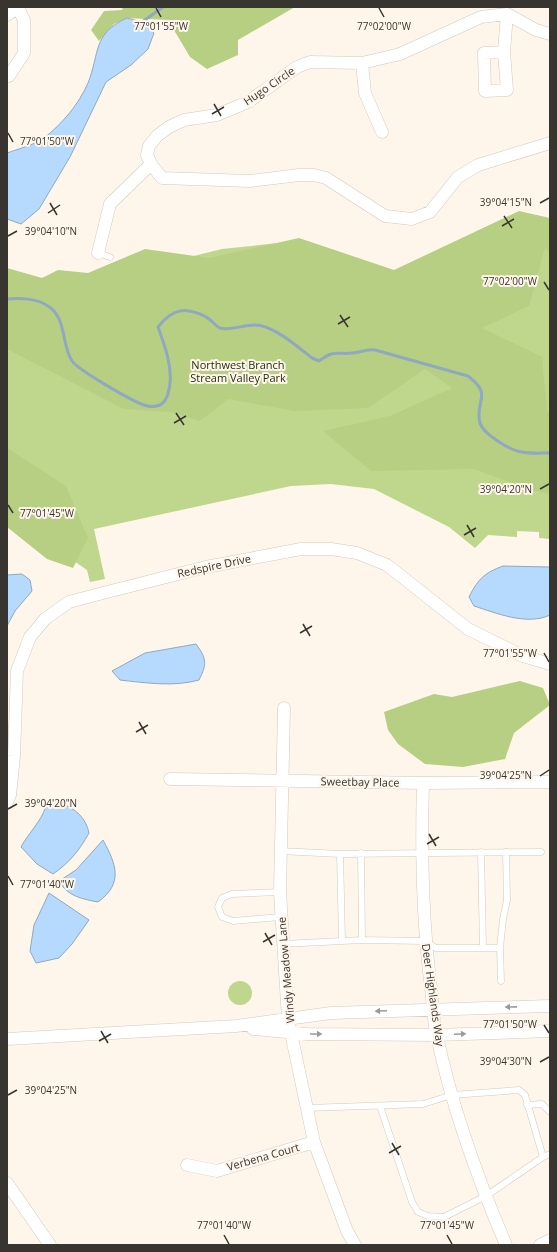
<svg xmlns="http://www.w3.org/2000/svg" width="557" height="1252" font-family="'Open Sans',sans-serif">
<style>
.green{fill:#bfd68d}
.forest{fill:#b7cf83}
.water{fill:#b6dafd;stroke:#90a8c0}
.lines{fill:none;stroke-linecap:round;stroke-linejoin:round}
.stream{stroke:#90a8c0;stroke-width:3}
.service-casing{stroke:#d2c9be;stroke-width:7}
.minor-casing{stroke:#d2c9be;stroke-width:13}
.service{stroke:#fff;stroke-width:6}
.minor{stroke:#fff;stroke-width:12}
.oneway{fill:#9c9a98}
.ticks{fill:none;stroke:#383530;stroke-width:1.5}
.labels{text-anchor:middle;stroke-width:4;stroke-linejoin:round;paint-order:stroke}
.street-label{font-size:11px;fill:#383530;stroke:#fef6ea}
.park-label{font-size:11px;fill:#252e0d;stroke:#fef6ea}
.ticks-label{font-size:10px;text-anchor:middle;fill:#383530;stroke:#fef6ea;stroke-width:4;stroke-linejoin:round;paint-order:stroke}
</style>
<rect width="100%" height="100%" fill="#fef6ea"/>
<path class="green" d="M 550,231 L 550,539 L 539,538 L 539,532 L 517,531 L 517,537 L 488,535 L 475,548 L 449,527 L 374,489 L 331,484 L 291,486 L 94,529 L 105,579 L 90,582 L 87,570 L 7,515 L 7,276 L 68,287 L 222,249 L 288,242 L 386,294 Z
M228 993a12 12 0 1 1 24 0a12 12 0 1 1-24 0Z"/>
<path class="forest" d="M 123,7 L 376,7 L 295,7 L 238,40 L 238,55 L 207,69 L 190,57 L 168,20 L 127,18 L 114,24 L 99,41 L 91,30 L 104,11 L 122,10 Z
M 519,211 L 550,218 L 550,253 L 545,248 L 529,306 L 482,328 L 542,357 L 547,411 L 550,412 L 550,494 L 531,490 L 474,469 L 371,471 L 323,431 L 390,416 L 452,388 L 425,369 L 368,408 L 295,411 L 228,399 L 200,421 L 171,412 L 124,409 L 7,349 L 7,268 L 42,278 L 58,270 L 88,273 L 145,249 L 209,258 L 299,238 L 394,270 Z
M 7,448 L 66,486 L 88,538 L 73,568 L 47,559 L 7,527 Z
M 520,681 L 543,688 L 550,705 L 514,733 L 505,759 L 463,767 L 425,764 L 398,744 L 388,730 L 384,712 L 434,694 L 452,697 Z"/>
<path class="water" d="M 127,18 L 142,22 L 154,33 L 148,49 L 131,65 L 106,82 L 70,157 L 39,209 L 21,224 L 7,219 L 7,153 C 18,149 34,145 44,138 C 62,124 79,104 88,83 C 100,53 92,34 127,18 Z
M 503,566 L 550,567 L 550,615 C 527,626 496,613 474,606 L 469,597 C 478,579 484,573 503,566 Z
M 22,574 L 30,580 L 32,591 L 15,611 L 7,626 L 7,575 Z
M 196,644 C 207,659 207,664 199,680 C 174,687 146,683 120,680 L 112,671 L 145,653 Z
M 61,803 C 76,809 86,818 89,833 C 79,851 69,863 53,874 L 37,864 L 21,847 C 29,832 41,822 46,806 Z
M 103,840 C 116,864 124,883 98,902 C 82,899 67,896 59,881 L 76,870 Z
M 49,893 L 89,920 L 72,944 L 59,958 L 36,963 L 30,951 L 34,925 Z"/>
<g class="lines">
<path class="stream" d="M 142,22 L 163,7
M 7,299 C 21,298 36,298 48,306 C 67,318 61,344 72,361 C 78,370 132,401 144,405 C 147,406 152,407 156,406 C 167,405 169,391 170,383 C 172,364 164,344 158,327 C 172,309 185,306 206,317 C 211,319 215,326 220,328 C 231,331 243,325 254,325 C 272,324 298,347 312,358 L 319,361 C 335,349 336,355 353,353 C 361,352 366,349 375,350 L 468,376 C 494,396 474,400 480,423 C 483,434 511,451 522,452 C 531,454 541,453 550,453"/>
<g class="service-casing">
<path id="service" d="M 98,253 L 110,257
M 280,851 L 340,854 L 541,852
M 481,852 L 483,948
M 361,853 L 362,940
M 340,854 L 342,941
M 280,892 L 232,894 L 222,898 L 218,907 L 222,917 L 233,921 L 281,917
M 282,944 L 362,940 L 425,941 L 436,948 L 500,948 L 503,919 L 507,900 L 506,852
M 500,948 L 501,981
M 527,1105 L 542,1104 L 550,1112
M 380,1106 L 412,1202 L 418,1212 L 428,1216 L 444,1217 L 486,1196 L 543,1157
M 307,1108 L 423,1104 L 452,1095 L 519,1090 L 525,1095 L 543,1157 L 550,1154"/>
</g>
<g class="minor-casing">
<path id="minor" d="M 7,15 L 19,7
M 550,34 L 536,30 L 507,14 L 481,17 L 400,54 L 362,63 L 310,62 L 297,67 L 248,102 L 217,115 L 184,120 L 169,127 L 157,136 L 149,146 L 147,155 L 151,164 L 162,178 L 250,181 L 299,175 L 314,175 L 326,178 L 385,216 L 412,219 L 430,212 L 458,177 L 478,165 L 550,143
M 504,52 L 484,53 L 485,91 L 507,90 L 504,52 L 507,14
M 362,63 L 365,93 L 382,132
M 7,76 L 9,76 L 24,53 L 24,20 L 18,8
M 98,253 L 110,204 L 151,164
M 284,708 L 280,892 L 288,1019 L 314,1142 L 347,1231 L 355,1245
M 170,779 L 423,783 L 550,782
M 423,783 C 421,852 422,919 431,988 C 433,1004 433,1020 437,1036 C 452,1108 477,1177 506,1245
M 7,802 L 10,795 L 14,756 L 17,671 L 30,637 L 45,619 L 69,602 L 103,593 L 206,567 L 301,549 L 331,549 L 357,553 L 387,565 L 468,629 L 523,656 L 550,664
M 253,1029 L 307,1034 L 436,1035 L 550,1031
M 7,1039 L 236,1026 L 331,1013 L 550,1006
M 187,1165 L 217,1171 L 314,1142
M 7,1183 L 50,1245
M 540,1245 L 550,1240"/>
</g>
<use href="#service" class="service"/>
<use href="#minor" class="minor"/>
</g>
<defs><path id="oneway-solid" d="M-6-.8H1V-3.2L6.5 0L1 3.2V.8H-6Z"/></defs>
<g class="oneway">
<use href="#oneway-solid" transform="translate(511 1007) rotate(179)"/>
<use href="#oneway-solid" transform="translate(381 1011) rotate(177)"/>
<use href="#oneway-solid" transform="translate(316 1034)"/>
<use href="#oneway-solid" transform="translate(460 1034) rotate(-2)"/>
</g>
<path class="ticks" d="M 156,8 L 161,17M 379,8 L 384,17M 214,104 L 221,116M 212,114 L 224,107M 8,133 L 13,142M 50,203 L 57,215M 540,203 L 549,198M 48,213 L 60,205M 504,216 L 512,228M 502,226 L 514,219M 8,236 L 17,231M 544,282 L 549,290M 340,315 L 348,327M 338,324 L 350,317M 176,413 L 184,425M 174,423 L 186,416M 540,489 L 549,484M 8,505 L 13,513M 467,525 L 474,537M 464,535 L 476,528M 303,624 L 310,636M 300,633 L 312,626M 544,653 L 549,662M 139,722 L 146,734M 136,732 L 148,725M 540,776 L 549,770M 8,809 L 17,804M 429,834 L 436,846M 427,844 L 439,837M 8,876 L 13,885M 265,933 L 272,945M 263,942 L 275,935M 544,1025 L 549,1033M 101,1031 L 108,1043M 99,1041 L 111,1034M 540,1062 L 549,1057M 8,1095 L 17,1090M 392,1143 L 399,1155M 389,1153 L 401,1146M 224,1235 L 229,1244M 447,1235 L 452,1244"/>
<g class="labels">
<g class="street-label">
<text transform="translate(269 86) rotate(-34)" y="4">Hugo Circle</text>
<text transform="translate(214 566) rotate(-12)" y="4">Redspire Drive</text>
<text transform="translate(360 782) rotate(1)" y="4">Sweetbay Place</text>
<text transform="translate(286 970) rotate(-95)" y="4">Windy Meadow Lane</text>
<text transform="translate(433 995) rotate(82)" y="4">Deer Highlands Way</text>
<text transform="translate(263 1157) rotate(-16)" y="4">Verbena Court</text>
</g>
<g class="park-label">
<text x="238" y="369">Northwest Branch<tspan x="238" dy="13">Stream Valley Park</tspan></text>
</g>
</g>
<g class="ticks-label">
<text x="161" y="30">77°01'55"W</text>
<text x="384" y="30">77°02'00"W</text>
<text x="47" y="145">77°01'50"W</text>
<text x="506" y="206">39°04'15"N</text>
<text x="51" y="235">39°04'10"N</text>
<text x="510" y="285">77°02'00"W</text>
<text x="506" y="493">39°04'20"N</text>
<text x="47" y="517">77°01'45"W</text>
<text x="510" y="657">77°01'55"W</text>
<text x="506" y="779">39°04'25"N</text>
<text x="51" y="807">39°04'20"N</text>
<text x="47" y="888">77°01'40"W</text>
<text x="510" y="1028">77°01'50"W</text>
<text x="506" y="1065">39°04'30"N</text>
<text x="51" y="1094">39°04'25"N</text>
<text x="224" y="1229">77°01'40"W</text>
<text x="447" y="1229">77°01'45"W</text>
</g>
<rect width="557" height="1252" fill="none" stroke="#383530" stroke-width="16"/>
</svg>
